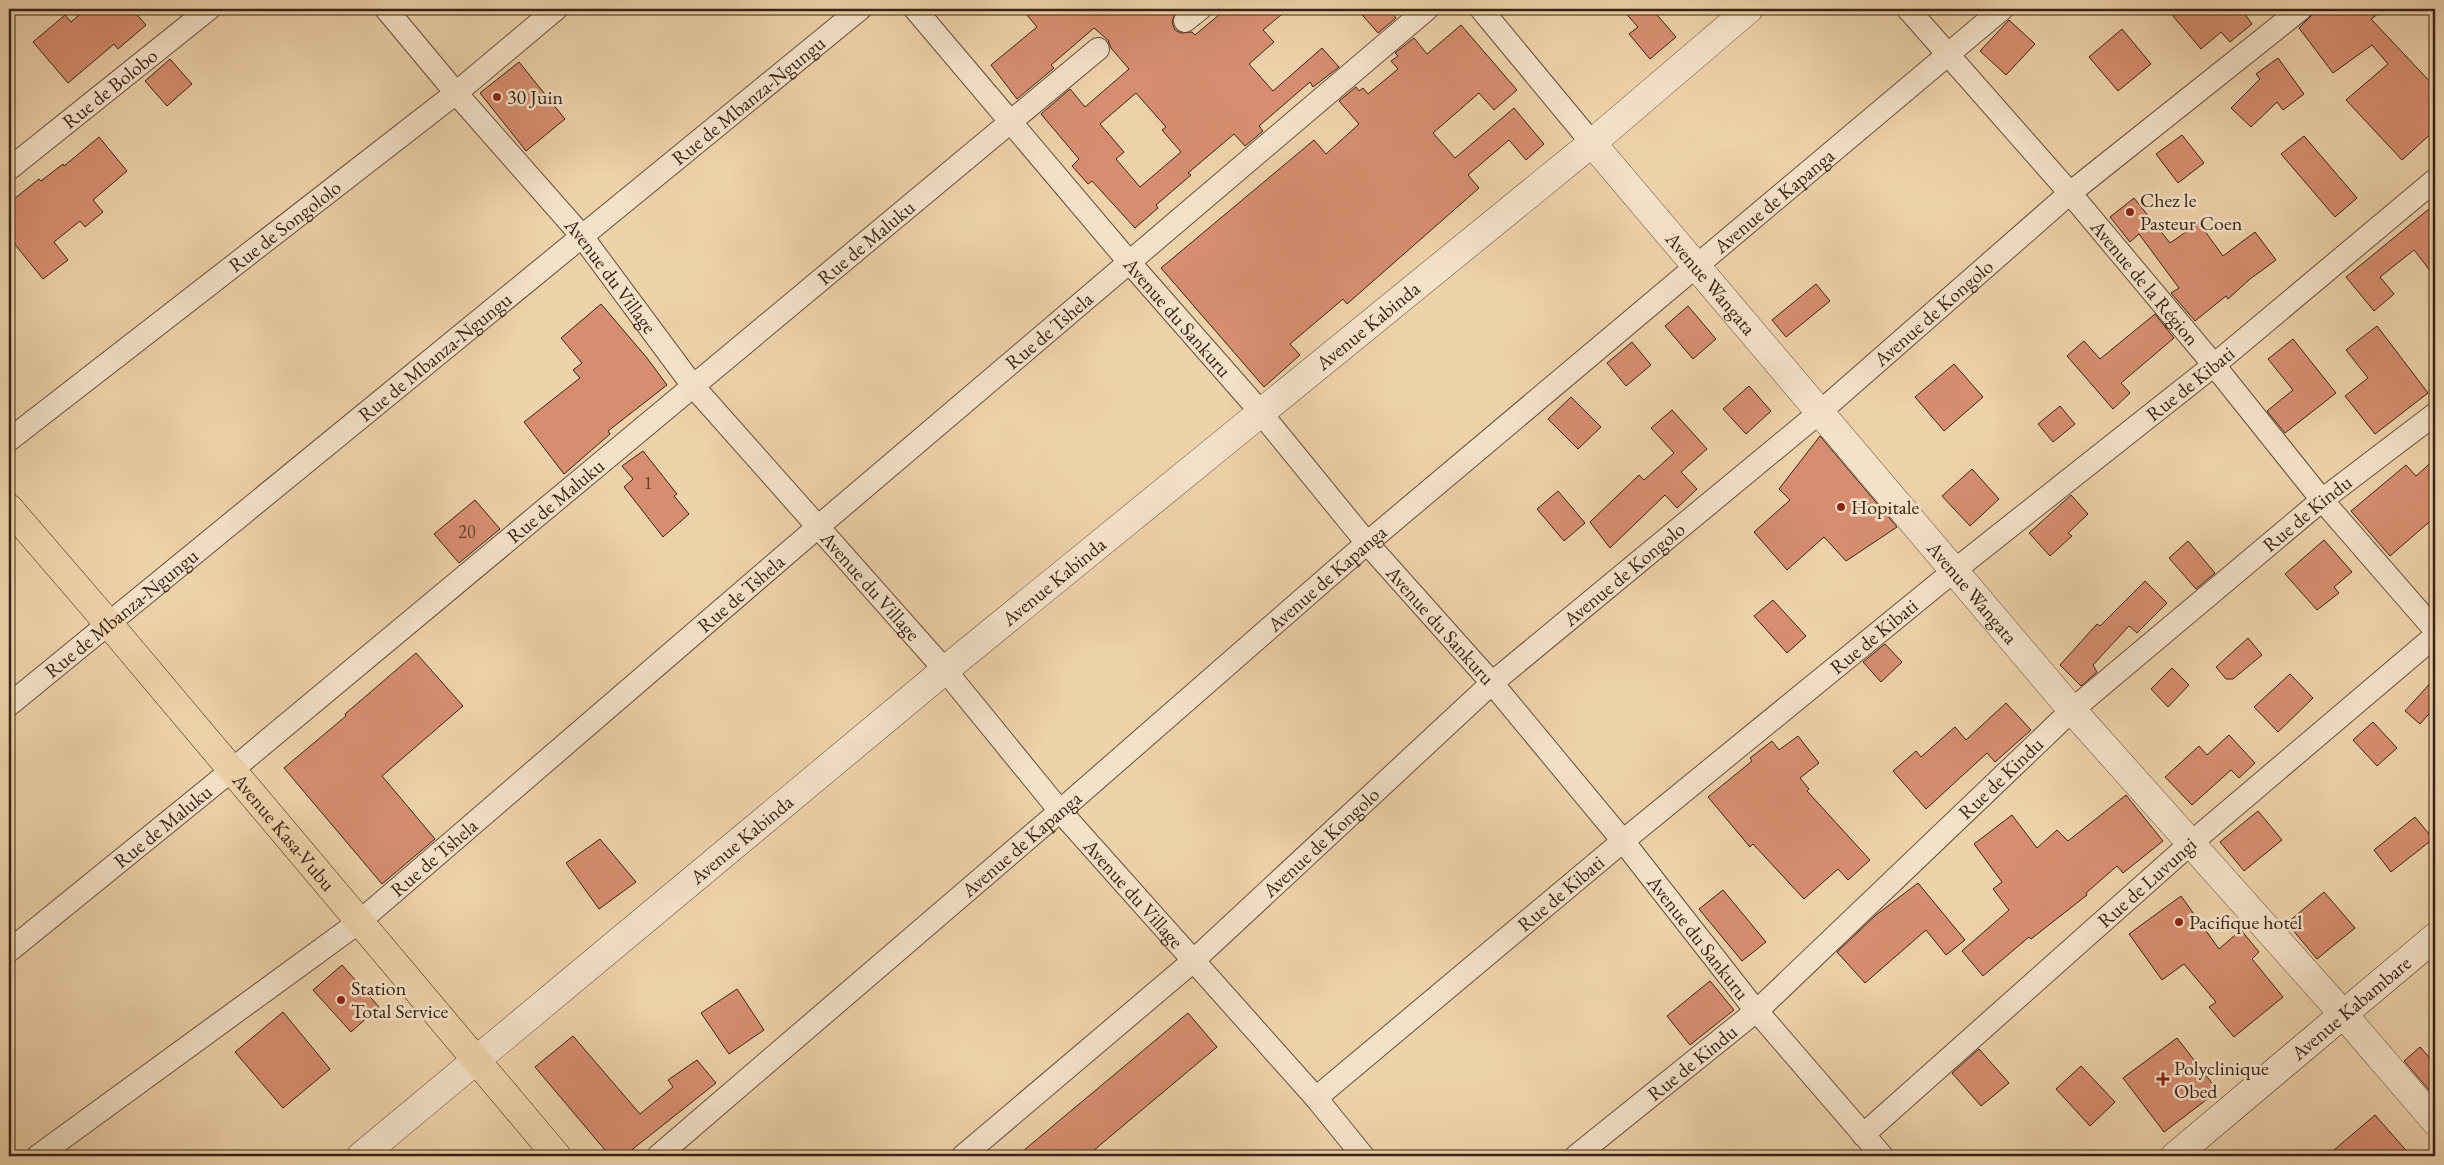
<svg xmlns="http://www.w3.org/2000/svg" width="2444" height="1165" font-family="'EB Garamond',serif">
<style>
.building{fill:#d78e70;stroke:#3a2216;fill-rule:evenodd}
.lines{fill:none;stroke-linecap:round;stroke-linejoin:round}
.minor-casing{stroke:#674e3b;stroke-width:24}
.tertiary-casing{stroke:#674e3b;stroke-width:29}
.secondary-casing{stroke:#3a2216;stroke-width:29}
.primary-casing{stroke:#3a2216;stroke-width:29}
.minor{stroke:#f4e2c8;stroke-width:22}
.tertiary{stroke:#f4e2c8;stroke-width:28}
.secondary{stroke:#f4e2c8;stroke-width:28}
.primary{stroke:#eed2aa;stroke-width:28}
.poi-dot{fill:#8f2418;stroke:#f4e2c8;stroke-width:2}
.labels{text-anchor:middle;stroke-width:5;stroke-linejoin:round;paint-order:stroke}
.number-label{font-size:18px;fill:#613d2c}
.street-label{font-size:20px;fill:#3a2216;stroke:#f4e2c8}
.poi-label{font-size:20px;fill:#3a2216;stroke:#f4e2c8;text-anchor:start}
</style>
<rect width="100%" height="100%" fill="#eed2aa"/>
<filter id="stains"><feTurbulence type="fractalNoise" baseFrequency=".004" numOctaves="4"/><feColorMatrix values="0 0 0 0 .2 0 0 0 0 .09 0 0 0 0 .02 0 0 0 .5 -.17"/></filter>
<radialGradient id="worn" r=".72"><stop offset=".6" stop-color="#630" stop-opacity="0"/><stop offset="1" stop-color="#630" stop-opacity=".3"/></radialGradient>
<path class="building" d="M 86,9 L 132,9 L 146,25 L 118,49 L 114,44 L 68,83 L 33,42 L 65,15 L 71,22 Z
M 1022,9 L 1172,9 L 1175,13 L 1172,22 L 1175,30 L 1181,33 L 1192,32 L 1195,35 L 1226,9 L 1288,9 L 1263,30 L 1274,42 L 1249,64 L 1273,91 L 1322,48 L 1339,67 L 1313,87 L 1310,82 L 1259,126 L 1263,131 L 1245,146 L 1234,134 L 1188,173 L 1191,175 L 1156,205 L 1158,208 L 1135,228 L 1092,181 L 1088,184 L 1072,166 L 1079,159 L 1041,114 L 1070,89 L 1085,107 L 1129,69 L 1111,48 L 1108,40 L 1094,28 L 1051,65 L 1054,68 L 1017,99 L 991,65 L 1037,27 ZM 1136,93 L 1166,127 L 1162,130 L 1181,152 L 1140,187 L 1116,159 L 1124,152 L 1100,124 Z
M 1357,9 L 1389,9 L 1396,18 L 1378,33 Z
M 1622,9 L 1652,9 L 1676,37 L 1650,59 L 1629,34 L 1638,27 Z
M 2167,9 L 2241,9 L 2252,24 L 2230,42 L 2221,32 L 2201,49 Z
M 2318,9 L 2385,9 L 2371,19 L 2435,87 L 2435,130 L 2402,160 L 2346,100 L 2388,64 L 2372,45 L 2333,73 L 2299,28 Z
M 2009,20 L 2035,44 L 2006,75 L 1980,51 Z
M 1461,25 L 1517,90 L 1494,110 L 1479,93 L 1433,133 L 1455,158 L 1514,108 L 1544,144 L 1526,160 L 1509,140 L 1468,175 L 1479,188 L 1347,304 L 1343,299 L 1290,344 L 1300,355 L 1264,387 L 1161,268 L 1314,140 L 1326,154 L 1359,124 L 1339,101 L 1356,87 L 1359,91 L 1363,88 L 1368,94 L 1398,69 L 1391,61 L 1398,56 L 1395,53 L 1414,38 L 1427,54 Z
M 2122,29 L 2151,64 L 2118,91 L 2089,57 Z
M 2278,58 L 2304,94 L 2283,110 L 2277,102 L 2251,127 L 2231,108 L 2260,79 L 2256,74 Z
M 170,59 L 192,84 L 167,106 L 145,81 Z
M 519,62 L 565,119 L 526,151 L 480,93 Z
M 2182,135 L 2204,163 L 2178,183 L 2156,154 Z
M 2304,136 L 2357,198 L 2335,217 L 2281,154 Z
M 99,137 L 127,171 L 93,200 L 103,212 L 85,227 L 80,221 L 54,242 L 68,260 L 43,279 L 9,237 L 9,203 L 39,179 L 41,181 L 63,164 L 64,166 Z
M 2134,198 L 2170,243 L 2199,223 L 2223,256 L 2255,232 L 2276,260 L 2250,279 L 2228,299 L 2226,296 L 2195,321 L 2171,293 L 2179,288 L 2139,234 L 2130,242 L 2110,217 Z
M 2435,204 L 2435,277 L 2414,250 L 2380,277 L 2394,294 L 2374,311 L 2346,277 Z
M 1816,284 L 1830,301 L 1786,337 L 1772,320 Z
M 601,304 L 647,358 L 667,385 L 608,431 L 610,434 L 564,474 L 524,422 L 580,378 L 573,370 L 582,363 L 561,338 Z
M 1688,306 L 1716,339 L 1693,359 L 1665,326 Z
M 2155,314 L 2174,338 L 2121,383 L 2130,393 L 2113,409 L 2067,356 L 2084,341 L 2100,359 Z
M 2377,326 L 2428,393 L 2375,434 L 2345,396 L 2368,378 L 2346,350 Z
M 2293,339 L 2336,393 L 2285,433 L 2267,411 L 2293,390 L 2268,359 Z
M 1632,342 L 1651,365 L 1626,386 L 1607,363 Z
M 1954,364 L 1983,397 L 1944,431 L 1915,397 Z
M 1749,386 L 1771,411 L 1746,434 L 1723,409 Z
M 1571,397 L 1601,427 L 1578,449 L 1548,419 Z
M 2060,406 L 2075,424 L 2053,442 L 2038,424 Z
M 1672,410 L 1707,449 L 1681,472 L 1697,489 L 1677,508 L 1665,495 L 1610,548 L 1590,522 L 1639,475 L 1644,480 L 1674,453 L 1651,428 Z
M 1820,436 L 1897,527 L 1846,561 L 1824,537 L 1787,570 L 1754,532 L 1790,500 L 1779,489 Z
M 643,451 L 677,494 L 674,496 L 689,514 L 663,537 L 624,487 L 633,479 L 622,466 Z
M 2435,459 L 2435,517 L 2390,556 L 2351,511 L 2406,465 L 2416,476 Z
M 1972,469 L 1999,499 L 1970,526 L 1942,496 Z
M 1558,491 L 1585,523 L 1564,541 L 1537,509 Z
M 2071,495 L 2088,514 L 2068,533 L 2072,536 L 2050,556 L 2029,533 Z
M 475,500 L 500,529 L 459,563 L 434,534 Z
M 2324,540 L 2352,572 L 2334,587 L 2339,593 L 2317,610 L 2285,574 Z
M 2188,541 L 2215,573 L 2196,589 L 2169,558 Z
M 2145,581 L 2167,603 L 2137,633 L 2129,626 L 2093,665 L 2097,672 L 2081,686 L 2060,665 L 2097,624 L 2100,626 Z
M 1773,600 L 1806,636 L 1787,653 L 1754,616 Z
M 2248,638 L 2262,655 L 2233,679 L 2226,679 L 2216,667 Z
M 1885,644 L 1902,662 L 1881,682 L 1863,662 Z
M 416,653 L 463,706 L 382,776 L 435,839 L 382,884 L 284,768 L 346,716 L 345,714 Z
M 2172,668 L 2189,685 L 2168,707 L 2151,689 Z
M 2290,674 L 2313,698 L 2278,732 L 2254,707 Z
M 2435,678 L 2435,707 L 2420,724 L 2405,711 Z
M 2006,703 L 2031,730 L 1995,762 L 1987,753 L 1926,809 L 1893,771 L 1916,751 L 1921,757 L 1955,727 L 1966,740 Z
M 2373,722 L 2397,748 L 2377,766 L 2353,740 Z
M 2229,735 L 2255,763 L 2239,778 L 2231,770 L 2192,805 L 2165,777 L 2199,746 L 2207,755 Z
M 1798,736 L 1819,763 L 1800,778 L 1809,789 L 1807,791 L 1870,860 L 1848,880 L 1838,869 L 1804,899 L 1753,844 L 1750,847 L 1708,797 L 1752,761 L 1750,758 L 1772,741 L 1779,750 Z
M 2126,795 L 2163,841 L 2123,873 L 2117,866 L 2086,893 L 2087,895 L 2031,939 L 2029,937 L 1983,976 L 1962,951 L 2009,910 L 1993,889 L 2002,882 L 1974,844 L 2012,815 L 2037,848 L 2057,830 L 2068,841 Z
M 2258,811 L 2282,840 L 2244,871 L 2220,842 Z
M 2415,817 L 2433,839 L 2391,872 L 2374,850 Z
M 600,839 L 636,882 L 599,909 L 566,863 Z
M 1918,883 L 1965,940 L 1946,955 L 1926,930 L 1865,983 L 1837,952 L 1876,915 Z
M 1723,890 L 1766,942 L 1742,961 L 1699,909 Z
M 2324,892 L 2355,928 L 2317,959 L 2287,923 Z
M 2181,896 L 2219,949 L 2241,930 L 2259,952 L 2252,959 L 2283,997 L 2234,1037 L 2209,1007 L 2216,1002 L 2184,964 L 2162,980 L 2129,934 Z
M 342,965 L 379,1007 L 351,1032 L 313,990 Z
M 1710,981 L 1734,1010 L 1690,1045 L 1667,1016 Z
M 737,989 L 764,1030 L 729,1054 L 701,1013 Z
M 283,1012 L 330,1069 L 283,1108 L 235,1052 Z
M 1188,1013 L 1217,1047 L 1087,1156 L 1017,1156 Z
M 573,1036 L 640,1114 L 673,1087 L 668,1080 L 697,1060 L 716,1083 L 624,1156 L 610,1156 L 535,1067 Z
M 2177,1038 L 2218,1091 L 2164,1132 L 2123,1078 Z
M 2420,1047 L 2435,1064 L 2435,1097 L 2404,1061 Z
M 1979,1049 L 2009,1083 L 1981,1106 L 1952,1073 Z
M 2081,1066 L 2115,1102 L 2090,1126 L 2056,1089 Z
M 2375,1115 L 2411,1156 L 2327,1156 Z"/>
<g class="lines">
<g class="minor-casing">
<g id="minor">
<path id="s1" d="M 386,9 L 456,93 L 581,235 L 693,386 L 945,670 L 1060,811 L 1316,1098 L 1363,1156"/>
<path id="s2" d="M 915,9 L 1130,263 L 1252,402 L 1367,543 L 1492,683 L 1623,841 L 1749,1002 L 1882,1156"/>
<path d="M 1481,9 L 1592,143"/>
<path id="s3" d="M 1908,9 L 2070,193 L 2214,365 L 2322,500 L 2435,630"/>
<path d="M 1185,21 L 1200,9"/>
<path id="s4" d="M 9,169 L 209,9"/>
<path id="s5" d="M 9,440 L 456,93 L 556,9"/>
<path id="s6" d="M 9,705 L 860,9"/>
<path id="s7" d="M 9,951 L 232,770 L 1098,49"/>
<path id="s8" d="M 1316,1098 L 1623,841 L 1955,570 L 2214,365 L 2435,180"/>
<path id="s9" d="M 1863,1135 L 2191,843 L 2435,636"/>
<path id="s10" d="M 38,1156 L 359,922 L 819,526 L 1427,9"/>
<path id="s11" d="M 658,1156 L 1060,811 L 1367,543 L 2002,9"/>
<path id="s12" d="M 963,1156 L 1192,962 L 1492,683 L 1820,412 L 2070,193 L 2301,9"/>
<path id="s13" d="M 1576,1156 L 1760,1008 L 2072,710 L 2322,500 L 2435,414"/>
</g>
</g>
<g class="tertiary-casing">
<g id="tertiary">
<path id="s14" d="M 1592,143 L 2072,710 L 2343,1014 L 2435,1121"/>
<path id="s15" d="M 361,1156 L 945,670 L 1592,143 L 1749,9"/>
</g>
</g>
<g class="secondary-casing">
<g id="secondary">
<path id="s16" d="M 2175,1156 L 2435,937"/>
</g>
</g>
<g class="primary-casing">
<g id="primary">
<path id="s17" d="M 9,508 L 108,623 L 557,1156"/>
</g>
</g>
<use href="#minor" class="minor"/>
<use href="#tertiary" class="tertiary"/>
<use href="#secondary" class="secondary"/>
<use href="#primary" class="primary"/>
</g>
<g class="poi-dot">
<circle cx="497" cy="97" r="5"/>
<circle cx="2130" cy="212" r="5"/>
<circle cx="1841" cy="507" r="5"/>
<circle cx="2179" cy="922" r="5"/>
<circle cx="341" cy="1000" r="5"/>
<path d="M2160.5 1071.5h5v5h5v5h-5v5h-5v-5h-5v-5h5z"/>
</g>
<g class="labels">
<g class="number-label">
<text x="648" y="489">1</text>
<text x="467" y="538">20</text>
</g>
<g class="street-label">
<text dy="7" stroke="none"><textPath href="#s4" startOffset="129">Rue de Bolobo</textPath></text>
<text dy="7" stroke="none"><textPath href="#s6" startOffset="955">Rue de Mbanza-Ngungu</textPath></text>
<text dy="7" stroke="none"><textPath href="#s11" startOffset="1469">Avenue de Kapanga</textPath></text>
<text dy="7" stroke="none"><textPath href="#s5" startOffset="349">Rue de Songololo</textPath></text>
<text dy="7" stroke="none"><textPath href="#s7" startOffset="1112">Rue de Maluku</textPath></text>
<text dy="7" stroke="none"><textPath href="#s1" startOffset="349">Avenue du Village</textPath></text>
<text dy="7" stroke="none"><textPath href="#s3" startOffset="362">Avenue de la Région</textPath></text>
<text dy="7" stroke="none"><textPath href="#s14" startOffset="184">Avenue Wangata</textPath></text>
<text dy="7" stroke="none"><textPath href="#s12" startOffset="1286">Avenue de Kongolo</textPath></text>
<text dy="7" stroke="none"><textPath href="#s2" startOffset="405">Avenue du Sankuru</textPath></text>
<text dy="7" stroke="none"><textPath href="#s15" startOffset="1305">Avenue Kabinda</textPath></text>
<text dy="7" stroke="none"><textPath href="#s10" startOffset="1306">Rue de Tshela</textPath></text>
<text dy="7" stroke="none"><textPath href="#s6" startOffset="550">Rue de Mbanza-Ngungu</textPath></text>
<text dy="7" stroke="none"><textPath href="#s8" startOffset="1129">Rue de Kibati</textPath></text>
<text dy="7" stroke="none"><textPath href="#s7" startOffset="708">Rue de Maluku</textPath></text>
<text dy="7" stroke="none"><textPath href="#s13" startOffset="974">Rue de Kindu</textPath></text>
<text dy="7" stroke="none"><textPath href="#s12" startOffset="881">Avenue de Kongolo</textPath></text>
<text dy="7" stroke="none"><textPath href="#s11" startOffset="884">Avenue de Kapanga</textPath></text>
<text dy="7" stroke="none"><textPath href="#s15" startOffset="900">Avenue Kabinda</textPath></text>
<text dy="7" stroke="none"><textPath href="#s1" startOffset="754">Avenue du Village</textPath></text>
<text dy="7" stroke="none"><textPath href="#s14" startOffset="589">Avenue Wangata</textPath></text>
<text dy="7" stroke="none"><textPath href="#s10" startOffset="901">Rue de Tshela</textPath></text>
<text dy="7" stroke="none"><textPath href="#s6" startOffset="145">Rue de Mbanza-Ngungu</textPath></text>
<text dy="7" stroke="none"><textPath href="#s2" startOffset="810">Avenue du Sankuru</textPath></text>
<text dy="7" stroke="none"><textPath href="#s8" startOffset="724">Rue de Kibati</textPath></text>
<text dy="7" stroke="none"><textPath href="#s13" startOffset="569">Rue de Kindu</textPath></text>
<text dy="7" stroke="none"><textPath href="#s7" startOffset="198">Rue de Maluku</textPath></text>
<text dy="7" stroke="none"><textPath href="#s17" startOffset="425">Avenue Kasa-Vubu</textPath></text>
<text dy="7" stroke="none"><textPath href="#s15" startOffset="495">Avenue Kabinda</textPath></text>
<text dy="7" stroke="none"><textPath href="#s12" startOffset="476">Avenue de Kongolo</textPath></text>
<text dy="7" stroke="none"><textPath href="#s11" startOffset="479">Avenue de Kapanga</textPath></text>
<text dy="7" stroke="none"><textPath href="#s10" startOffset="496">Rue de Tshela</textPath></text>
<text dy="7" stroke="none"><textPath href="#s9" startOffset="380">Rue de Luvungi</textPath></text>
<text dy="7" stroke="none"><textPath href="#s8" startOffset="319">Rue de Kibati</textPath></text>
<text dy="7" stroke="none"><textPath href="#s1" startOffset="1159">Avenue du Village</textPath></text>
<text dy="7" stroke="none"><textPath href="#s2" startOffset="1215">Avenue du Sankuru</textPath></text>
<text dy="7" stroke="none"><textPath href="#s16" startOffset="230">Avenue Kabambare</textPath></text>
<text dy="7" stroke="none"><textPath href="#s13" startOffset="149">Rue de Kindu</textPath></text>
</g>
<g class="poi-label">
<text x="507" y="104">30 Juin</text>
<text x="2140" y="207">Chez le<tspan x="2140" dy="23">Pasteur Coen</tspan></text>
<text x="1851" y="514">Hopitale</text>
<text x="2189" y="929">Pacifique hotel</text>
<text x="351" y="995">Station<tspan x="351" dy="23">Total Service</tspan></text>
<text x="2174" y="1075">Polyclinique<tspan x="2174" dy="23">Obed</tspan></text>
</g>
</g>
<rect width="2444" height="1165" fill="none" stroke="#eed2aa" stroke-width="30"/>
<rect x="10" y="10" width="2424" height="1145" fill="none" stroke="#3a2216" stroke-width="2.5"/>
<rect x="15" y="15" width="2414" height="1135" fill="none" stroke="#3a2216"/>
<rect width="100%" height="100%" filter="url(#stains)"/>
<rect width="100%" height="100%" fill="url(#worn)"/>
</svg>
